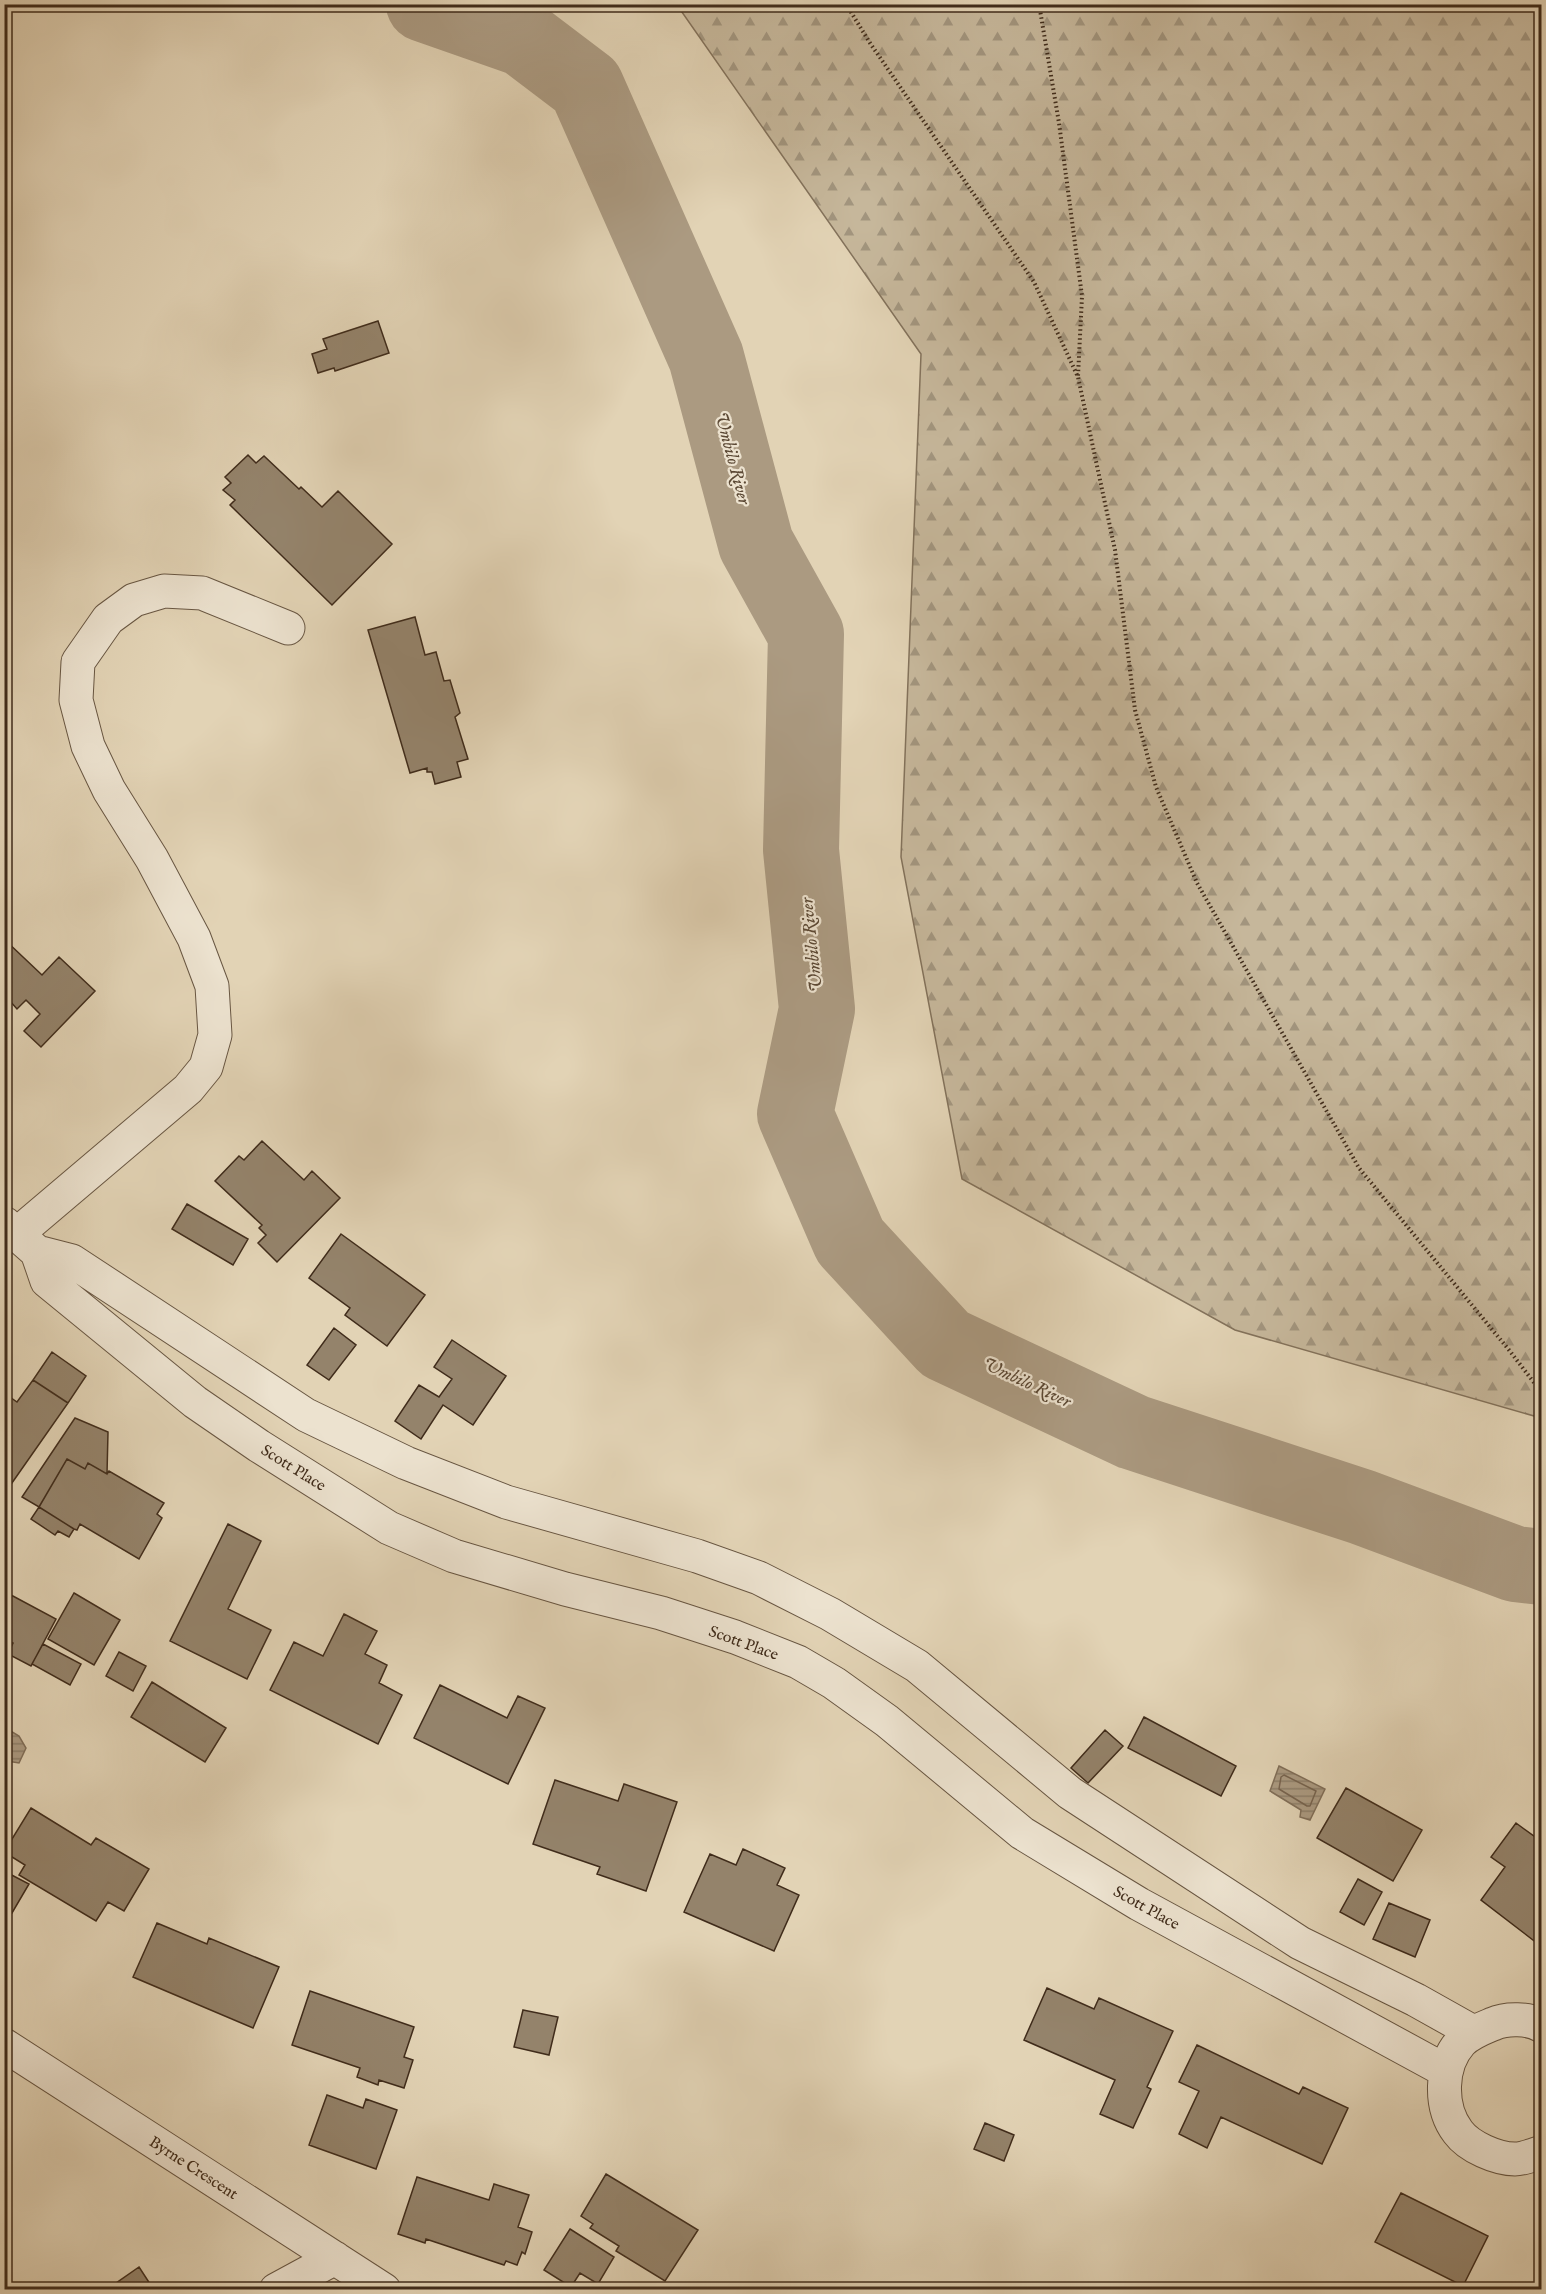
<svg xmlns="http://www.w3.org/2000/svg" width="1546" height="2294" font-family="'IM FELL English',serif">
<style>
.forest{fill:url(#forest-firs);stroke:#83725b;stroke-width:1.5}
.water{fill:url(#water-rules);stroke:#806e58;stroke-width:1.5}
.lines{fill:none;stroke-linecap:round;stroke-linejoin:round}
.shore{stroke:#76634e;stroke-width:1.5}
.river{stroke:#ab9a81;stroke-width:76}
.building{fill:#94836b;stroke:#402c1b;stroke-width:1.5}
.minor-casing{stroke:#685642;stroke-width:35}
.path{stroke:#402c1b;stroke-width:4;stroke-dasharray:1.5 3;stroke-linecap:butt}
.minor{stroke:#ece2cf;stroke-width:33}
.labels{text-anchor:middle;stroke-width:4.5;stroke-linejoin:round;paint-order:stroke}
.street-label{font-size:16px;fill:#402c1b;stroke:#ece2cf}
.water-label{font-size:18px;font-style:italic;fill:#5b4834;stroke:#ece2cf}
</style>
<defs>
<pattern id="forest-firs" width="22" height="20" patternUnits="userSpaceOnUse" patternTransform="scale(1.5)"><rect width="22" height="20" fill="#c6b79b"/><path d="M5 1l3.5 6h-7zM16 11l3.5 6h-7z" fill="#a2957e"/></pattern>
<pattern id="water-rules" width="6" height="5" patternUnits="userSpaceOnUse" patternTransform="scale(1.5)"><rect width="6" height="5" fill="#ab9a81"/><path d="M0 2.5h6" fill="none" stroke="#8d7e69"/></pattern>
</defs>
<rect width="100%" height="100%" fill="#e2d3b5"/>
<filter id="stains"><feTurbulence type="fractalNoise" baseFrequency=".00333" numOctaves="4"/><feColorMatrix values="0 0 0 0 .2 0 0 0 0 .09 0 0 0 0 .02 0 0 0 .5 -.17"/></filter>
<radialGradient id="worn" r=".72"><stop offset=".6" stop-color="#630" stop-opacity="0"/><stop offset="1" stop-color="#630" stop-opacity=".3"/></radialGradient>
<path class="forest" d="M 677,5 L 1541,5 L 1541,1418 L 1235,1330 L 962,1179 L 901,857 L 921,354 Z"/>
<path class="water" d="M 4,1727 L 19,1736 L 26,1748 L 19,1763 L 7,1761 L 5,1758 Z
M 1279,1766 L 1325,1789 L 1310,1820 L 1300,1817 L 1301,1810 L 1270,1791 Z"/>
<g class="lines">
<path class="shore" d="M 1284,1775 L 1316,1791 L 1310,1806 L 1307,1806 L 1279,1789 L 1281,1777 Z"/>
<path class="river" d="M 424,4 L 524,39 L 586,86 L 706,357 L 756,544 L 806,634 L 801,850 L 817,1009 L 795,1114 L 850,1241 L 945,1344 L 1133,1432 L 1362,1507 L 1515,1564 L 1542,1567"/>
</g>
<path class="building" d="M 378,321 L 389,353 L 335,371 L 334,368 L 318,373 L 312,354 L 327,349 L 323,339 Z
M 248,455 L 256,463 L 264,456 L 299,489 L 301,487 L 322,507 L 338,491 L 392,544 L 332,605 L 230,505 L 235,500 L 223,490 L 231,483 L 225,477 Z
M 415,617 L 425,655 L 436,652 L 444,681 L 450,680 L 460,713 L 455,717 L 468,759 L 457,762 L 461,777 L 435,784 L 432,772 L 427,772 L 427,768 L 410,773 L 368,630 Z
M 4,939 L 42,975 L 59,957 L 95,991 L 41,1047 L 24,1031 L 40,1014 L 26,1000 L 17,1009 L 10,1001 L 4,1007 Z
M 262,1141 L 304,1180 L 312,1171 L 340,1198 L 277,1262 L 258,1243 L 266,1235 L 259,1228 L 262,1225 L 215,1181 L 239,1156 L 244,1160 Z
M 187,1204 L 248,1239 L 233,1265 L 172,1229 Z
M 341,1234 L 425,1295 L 387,1346 L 345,1315 L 350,1308 L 309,1278 Z
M 334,1328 L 356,1345 L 329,1380 L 307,1365 Z
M 452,1340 L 506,1376 L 473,1425 L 443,1405 L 421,1439 L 395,1421 L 419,1385 L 439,1397 L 452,1379 L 434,1367 Z
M 52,1352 L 86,1376 L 68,1403 L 33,1380 Z
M 33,1380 L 68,1403 L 7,1490 L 4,1489 L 4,1393 L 17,1402 Z
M 75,1418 L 108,1432 L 107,1474 L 88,1463 L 85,1469 L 67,1459 L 39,1507 L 22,1497 Z
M 67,1459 L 85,1469 L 88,1463 L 107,1474 L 109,1471 L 164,1503 L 157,1514 L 162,1518 L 139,1559 L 80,1524 L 77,1530 L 74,1529 L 39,1507 Z
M 39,1507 L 74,1529 L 69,1537 L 58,1531 L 55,1535 L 31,1519 Z
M 228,1524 L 261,1541 L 228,1609 L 271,1630 L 247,1679 L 170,1641 Z
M 74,1593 L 120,1620 L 94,1665 L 48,1639 Z
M 11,1595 L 56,1619 L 31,1666 L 8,1654 L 13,1643 L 4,1638 L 4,1607 Z
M 344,1614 L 377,1631 L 365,1654 L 387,1665 L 379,1683 L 402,1695 L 378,1744 L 270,1690 L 294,1642 L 323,1656 Z
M 43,1644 L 81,1664 L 70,1685 L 32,1664 Z
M 119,1652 L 146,1666 L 133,1691 L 106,1676 Z
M 152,1682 L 226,1728 L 205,1762 L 131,1717 Z
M 440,1685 L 507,1718 L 518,1696 L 545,1708 L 508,1784 L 414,1738 Z
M 1144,1717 L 1236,1766 L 1221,1796 L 1128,1748 Z
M 1105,1730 L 1123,1746 L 1088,1783 L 1071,1768 Z
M 555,1780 L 618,1801 L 624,1784 L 677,1802 L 646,1891 L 597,1874 L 600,1867 L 533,1844 Z
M 1346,1788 L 1422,1830 L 1393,1881 L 1317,1838 Z
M 31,1808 L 91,1845 L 96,1838 L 149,1869 L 124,1911 L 108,1902 L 96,1921 L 19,1875 L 25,1865 L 4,1852 Z
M 1516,1823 L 1542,1842 L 1542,1947 L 1481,1900 L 1505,1867 L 1491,1857 Z
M 743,1849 L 785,1868 L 777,1885 L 799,1895 L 774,1951 L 684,1912 L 710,1854 L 736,1865 Z
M 4,1871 L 29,1884 L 12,1913 L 4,1909 Z
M 1358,1879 L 1382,1892 L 1364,1925 L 1340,1912 Z
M 1389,1903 L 1430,1920 L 1415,1957 L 1373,1939 Z
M 157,1923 L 207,1944 L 209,1938 L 279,1967 L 253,2028 L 133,1977 Z
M 1047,1988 L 1094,2009 L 1099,1998 L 1173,2031 L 1147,2087 L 1151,2089 L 1133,2128 L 1100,2114 L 1115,2080 L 1024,2040 Z
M 310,1991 L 414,2027 L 404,2057 L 413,2060 L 404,2088 L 379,2080 L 378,2085 L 357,2077 L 360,2068 L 292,2045 Z
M 523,2010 L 558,2017 L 549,2055 L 514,2047 Z
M 1197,2045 L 1299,2094 L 1303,2087 L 1348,2108 L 1322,2164 L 1221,2117 L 1207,2148 L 1179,2134 L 1199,2091 L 1179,2082 Z
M 327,2095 L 363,2108 L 366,2099 L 397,2110 L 376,2169 L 309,2145 Z
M 985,2123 L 1014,2135 L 1004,2161 L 974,2149 Z
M 606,2174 L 698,2230 L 665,2281 L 616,2251 L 619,2246 L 590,2228 L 593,2224 L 581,2216 Z
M 417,2177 L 489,2200 L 494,2184 L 529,2195 L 518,2227 L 532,2232 L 525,2254 L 522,2252 L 517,2265 L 506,2261 L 504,2265 L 426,2239 L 425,2243 L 398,2234 Z
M 1401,2193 L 1488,2236 L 1463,2286 L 1375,2242 Z
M 570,2229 L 614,2257 L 598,2284 L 580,2273 L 571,2287 L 544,2270 Z
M 139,2267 L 154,2290 L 106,2290 Z"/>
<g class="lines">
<g class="minor-casing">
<path id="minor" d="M 4,1223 L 37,1252 L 72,1261 L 306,1415 L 406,1463 L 506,1502 L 697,1556 L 759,1578 L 830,1614 L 917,1666 L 1070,1793 L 1300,1943 L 1416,2000 L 1473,2032
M 17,1234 L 188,1089 L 206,1067 L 215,1035 L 212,986 L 194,938 L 152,859 L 109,790 L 88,746 L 76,700 L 78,662 L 108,619 L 134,600 L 164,591 L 202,593 L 288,628
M 37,1252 L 47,1281 L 195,1402 L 259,1446 L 389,1528 L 454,1556 L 565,1589 L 661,1613 L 735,1637 L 798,1662 L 834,1683 L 887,1721 L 1022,1833 L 1139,1904 L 1446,2071
M 1542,2026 C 1529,2018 1506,2018 1493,2024 C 1481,2029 1470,2033 1461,2042 C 1440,2065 1439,2107 1458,2132 C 1469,2147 1497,2159 1515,2159 C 1523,2159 1533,2155 1542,2152
M 4,2045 L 384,2290
M 276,2290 L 335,2258"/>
</g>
<path class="path" d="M 846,4 L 870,43 L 1034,282 L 1078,377 L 1115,550 L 1135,710 L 1156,787 L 1197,883 L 1359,1168 L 1509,1350 L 1542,1393
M 1039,4 L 1059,123 L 1082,296 L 1078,376"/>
<use href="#minor" class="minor"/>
</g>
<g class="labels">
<g class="street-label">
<text transform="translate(294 1467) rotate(32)" y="6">Scott Place</text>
<text transform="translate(744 1642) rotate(20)" y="6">Scott Place</text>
<text transform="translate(1147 1907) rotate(29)" y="6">Scott Place</text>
<text transform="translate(194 2167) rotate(33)" y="6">Byrne Crescent</text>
</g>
<g class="water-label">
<text transform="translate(733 458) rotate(75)" y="6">Umbilo River</text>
<text transform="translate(811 945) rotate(-96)" y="6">Umbilo River</text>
<text transform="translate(1027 1382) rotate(25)" y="6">Umbilo River</text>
</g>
</g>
<rect width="1546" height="2294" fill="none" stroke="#e2d3b5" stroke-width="24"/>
<rect x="6" y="6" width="1534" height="2282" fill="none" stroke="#402c1b" stroke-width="3"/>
<rect x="12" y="12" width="1522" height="2270" fill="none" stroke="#402c1b" stroke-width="1.5"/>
<rect width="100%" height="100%" filter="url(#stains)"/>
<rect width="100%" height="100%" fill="url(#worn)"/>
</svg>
